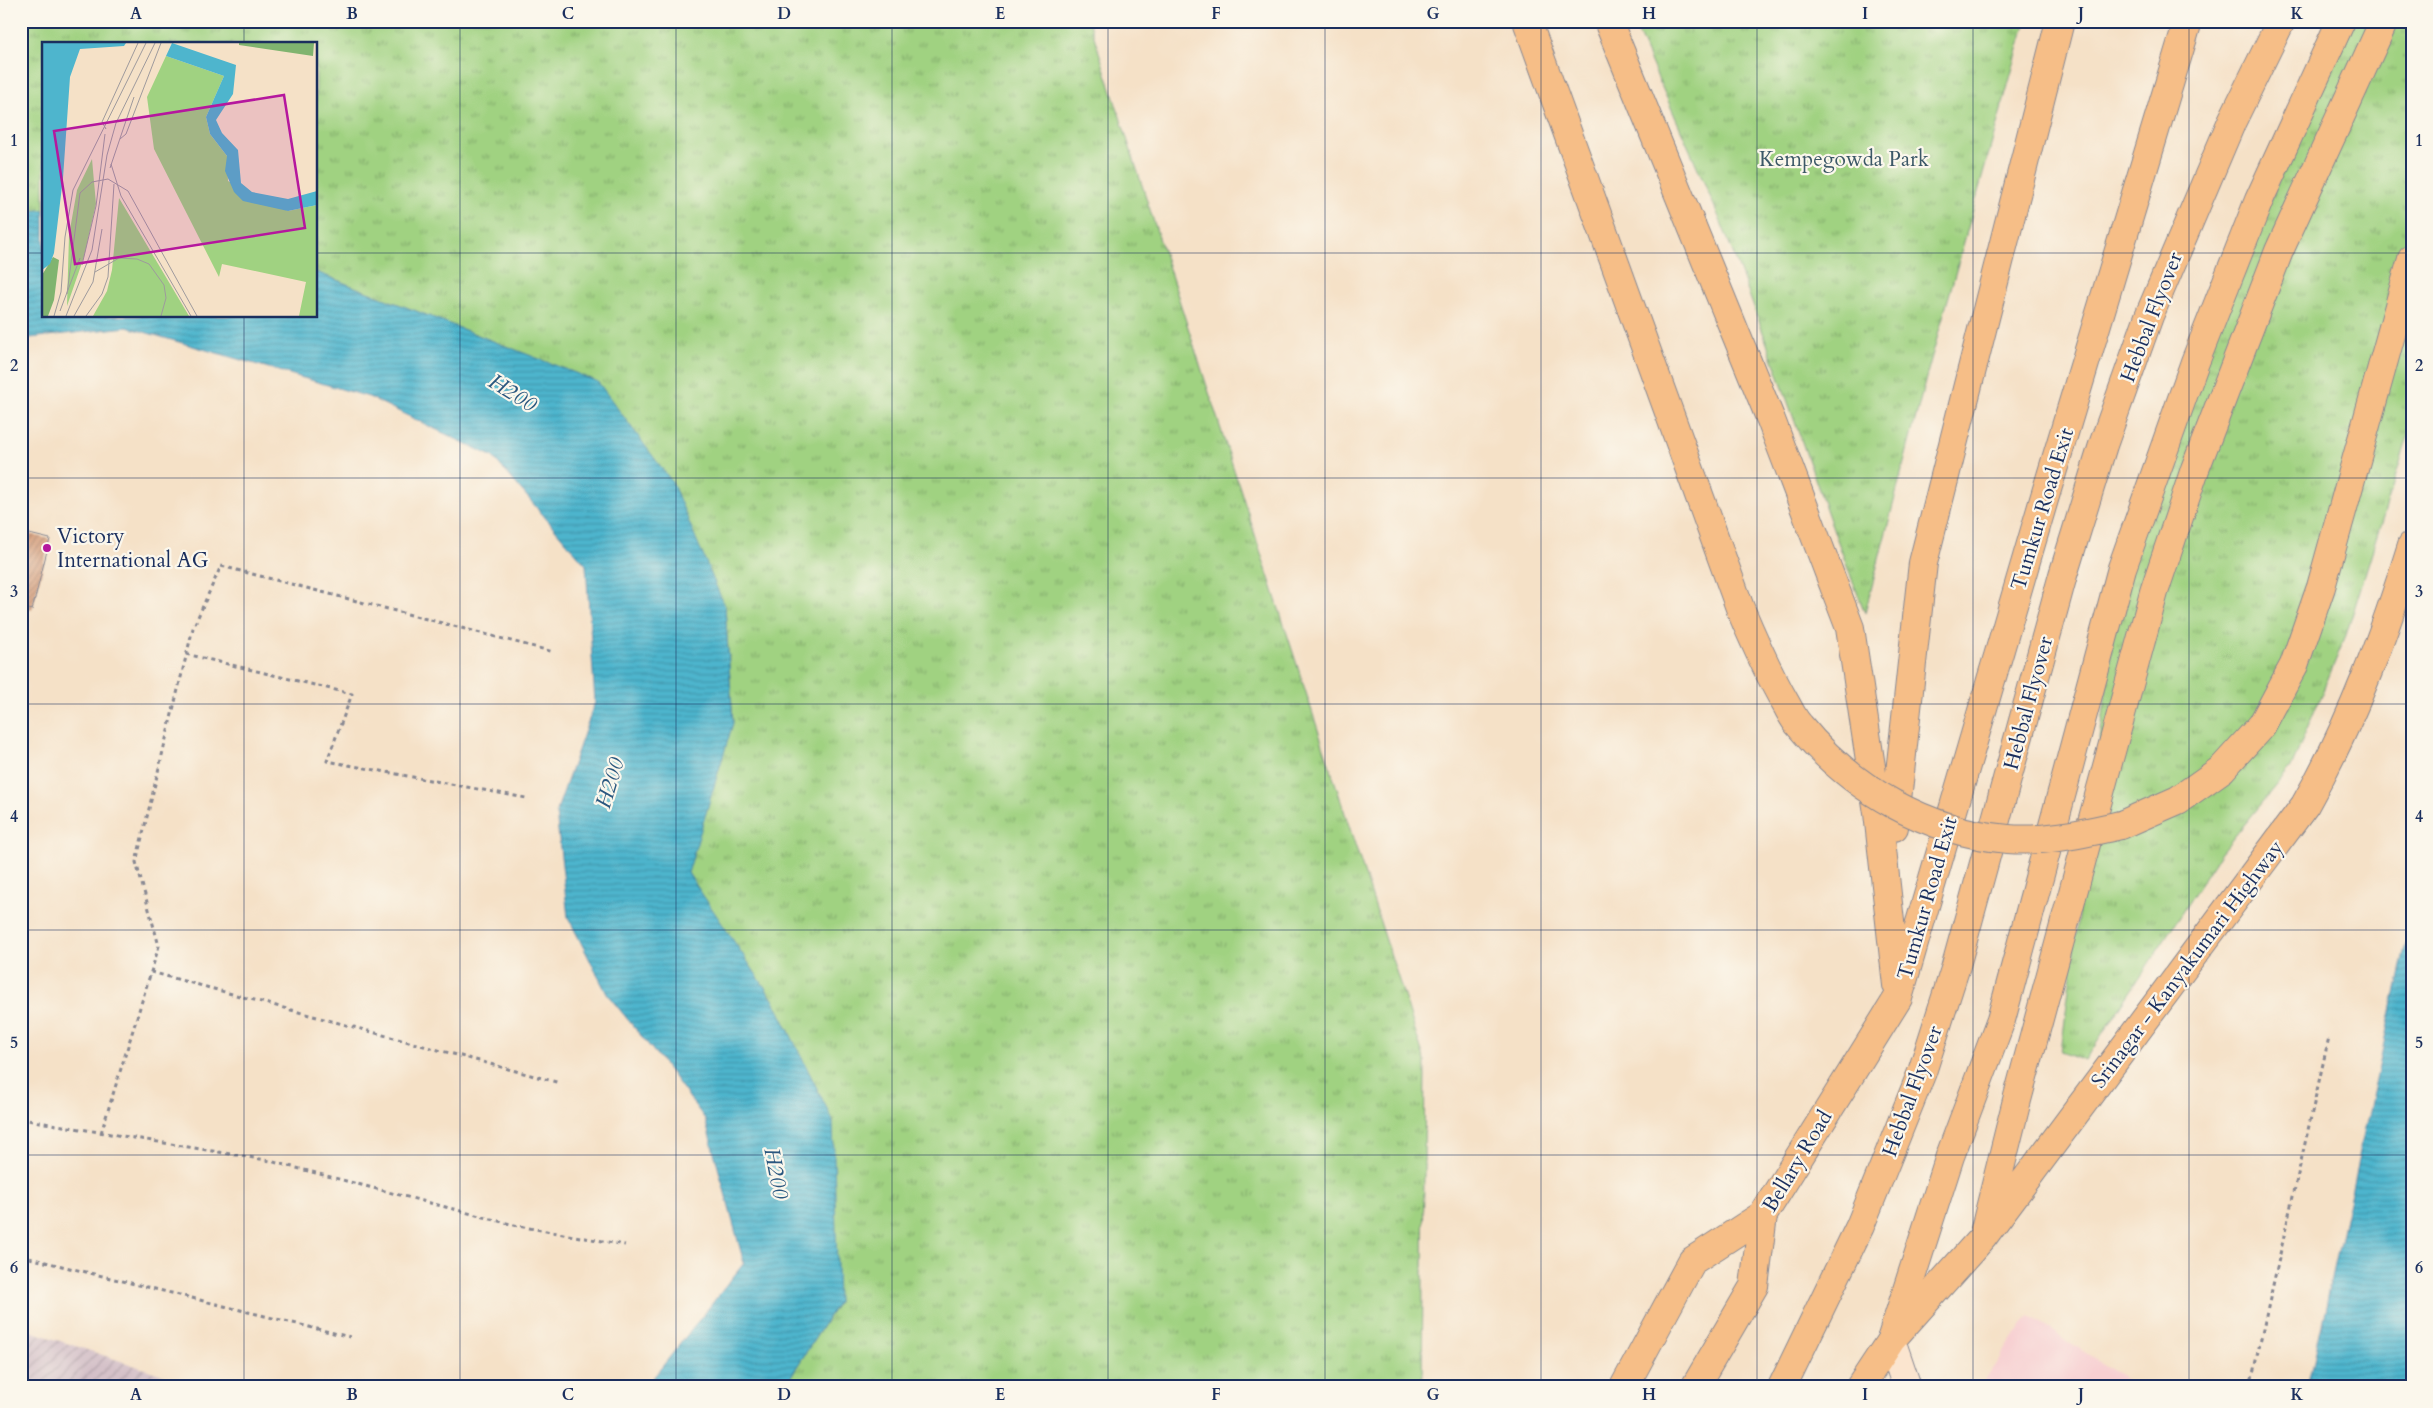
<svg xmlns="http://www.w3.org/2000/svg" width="2433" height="1408" font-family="Cardo,serif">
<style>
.built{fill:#f7cfd1}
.industrial{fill:url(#industrial-furrows)}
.grass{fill:url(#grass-tufts);stroke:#5e8070}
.water{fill:url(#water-rules);stroke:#347296}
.building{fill:url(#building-hatch)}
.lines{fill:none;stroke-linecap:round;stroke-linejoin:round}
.secondary-casing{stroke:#888892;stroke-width:30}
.highway-casing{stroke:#888892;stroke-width:30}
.path{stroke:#888892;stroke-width:3;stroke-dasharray:4 4;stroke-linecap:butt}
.secondary{stroke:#fbe5cf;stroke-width:28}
.highway{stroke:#f6be87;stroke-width:28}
.highway-bridge-casing{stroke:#888892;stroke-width:30;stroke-linecap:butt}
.highway-bridge{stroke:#f6be87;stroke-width:28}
.grid{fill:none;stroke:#1b2f5e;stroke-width:1;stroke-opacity:0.55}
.poi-dot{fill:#b5179e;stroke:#fbf7ec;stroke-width:2}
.labels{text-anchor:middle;stroke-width:4.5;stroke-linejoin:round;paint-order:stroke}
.park-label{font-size:21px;fill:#3c5867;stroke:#fbf7ec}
.street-label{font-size:21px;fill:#1b2f5e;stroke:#fbf7ec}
.poi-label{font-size:21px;fill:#1b2f5e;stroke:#fbf7ec;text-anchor:start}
.water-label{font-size:22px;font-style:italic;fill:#2a577f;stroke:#fbf7ec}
.inset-road{fill:none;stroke:#9e9a9d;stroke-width:1}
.view{fill:#b5179e;fill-opacity:0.15;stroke:#b5179e;stroke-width:2.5}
.inset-edge{fill:none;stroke:#1b2f5e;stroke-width:2.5}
.neatline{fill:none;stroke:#1b2f5e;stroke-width:2}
.grid-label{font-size:16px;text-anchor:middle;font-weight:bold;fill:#1b2f5e}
</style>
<defs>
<pattern id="industrial-furrows" width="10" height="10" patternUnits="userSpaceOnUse" patternTransform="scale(1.25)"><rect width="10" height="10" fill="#d2bdc6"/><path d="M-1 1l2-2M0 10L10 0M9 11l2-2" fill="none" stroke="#aa9aa4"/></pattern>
<pattern id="grass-tufts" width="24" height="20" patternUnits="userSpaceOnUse" patternTransform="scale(1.25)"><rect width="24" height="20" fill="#a0d281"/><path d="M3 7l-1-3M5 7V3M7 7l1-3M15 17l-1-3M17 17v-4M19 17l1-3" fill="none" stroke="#82ab6d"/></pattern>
<pattern id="water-rules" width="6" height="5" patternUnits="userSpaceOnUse" patternTransform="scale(1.25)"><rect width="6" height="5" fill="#4eb5cd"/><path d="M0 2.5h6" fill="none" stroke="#4094aa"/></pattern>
<pattern id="building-hatch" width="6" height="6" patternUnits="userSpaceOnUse" patternTransform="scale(1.25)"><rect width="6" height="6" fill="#d59e7c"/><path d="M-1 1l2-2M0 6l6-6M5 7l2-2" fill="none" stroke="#ac8169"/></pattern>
</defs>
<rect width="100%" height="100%" fill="#fbf7ec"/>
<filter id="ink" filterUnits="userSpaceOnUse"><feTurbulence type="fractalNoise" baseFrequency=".02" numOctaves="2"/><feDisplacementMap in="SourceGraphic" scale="10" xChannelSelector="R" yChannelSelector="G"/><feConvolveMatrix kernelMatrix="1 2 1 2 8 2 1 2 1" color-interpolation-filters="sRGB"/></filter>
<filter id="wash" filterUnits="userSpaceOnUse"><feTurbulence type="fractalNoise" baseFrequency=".0096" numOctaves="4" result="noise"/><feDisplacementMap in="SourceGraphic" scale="20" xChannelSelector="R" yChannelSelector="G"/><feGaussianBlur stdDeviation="1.12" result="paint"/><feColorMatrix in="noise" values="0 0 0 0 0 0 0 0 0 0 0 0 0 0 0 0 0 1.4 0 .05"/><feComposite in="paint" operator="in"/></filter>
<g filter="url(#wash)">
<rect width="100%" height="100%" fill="#f5e1c7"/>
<path class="built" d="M 2029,1315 L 2137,1387 L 1980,1387 Z"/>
<path class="industrial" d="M 21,1328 L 199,1387 L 21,1387 Z"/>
<path class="grass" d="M 21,21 L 1089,21 L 1425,1061 L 1422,1387 L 784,1387 L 838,1302 L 774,1001 L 687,873 L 733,722 L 725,607 L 598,382 L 316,272 L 316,44 L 44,44 L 44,210 L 21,211 Z
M 1633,21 L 2026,21 L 1927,374 L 1865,613 C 1814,484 1773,351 1721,222 C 1693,155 1662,89 1633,21 Z
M 2348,21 L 2412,21 L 2412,424 L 2346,635 L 2291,768 L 2220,854 L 2085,1061 L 2061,1052 L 2119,588 L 2192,381 Z"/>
<path class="water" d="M 44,210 L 44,316 L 316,316 L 316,272 L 598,382 L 672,482 L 725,607 L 733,723 L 688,873 L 774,1001 L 833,1121 L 838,1302 L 784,1387 L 646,1387 L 744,1263 L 705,1119 L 669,1070 L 607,994 L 568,917 L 556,813 L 595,702 L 586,565 L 493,457 L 369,397 L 127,327 L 21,339 L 21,211 Z
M 2412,916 L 2412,1387 L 2308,1387 Z"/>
<g id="blocks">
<path class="building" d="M 21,532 L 50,539 L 32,610 L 21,607 Z"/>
</g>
</g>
<g filter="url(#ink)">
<use href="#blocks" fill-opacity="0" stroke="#888892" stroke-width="1"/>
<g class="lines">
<g class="secondary-casing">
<path id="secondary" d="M 1891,1340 L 1907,1387"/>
</g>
<g class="highway-casing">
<path id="highway" d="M 1608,21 L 1771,420 L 1850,628 L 1878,813 L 1897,985
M 2121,825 L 2178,800 L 2222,769 L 2262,725 L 2294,665 L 2321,587 L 2412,259
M 1894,827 L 1923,563 L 2060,21
M 1983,1237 L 2017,1100 L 2154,592 L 2195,469 L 2279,251 L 2384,21
M 1891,1340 L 1950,1156 L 2001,1020 L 2122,568 L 2195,362 L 2259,200 L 2341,21
M 1624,1387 L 1692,1261 L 1763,1215
M 1695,1387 L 1754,1286 L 1763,1215 L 1898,998 L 2042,506 L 2188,21
M 1782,1387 L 1860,1226 L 1922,1072 L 1955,969 L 2063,575 L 2103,445 L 2149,316 L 2232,121 L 2281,21
M 1860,1387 L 1891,1340 L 1983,1237 L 2305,805 C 2352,722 2384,635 2412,545"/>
</g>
<path class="path" d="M 186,654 L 352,694 L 327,761 L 526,798
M 151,972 L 560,1083
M 21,1119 L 266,1160 L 518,1226 L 625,1245
M 101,1133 L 159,946 L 136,862 L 193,628 L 221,566 L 554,652
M 21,1256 L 350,1337
M 2250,1387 L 2329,1037"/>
<use href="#secondary" class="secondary"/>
<use href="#highway" class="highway"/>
<g class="highway-bridge-casing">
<path id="highway-bridge" d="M 1527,21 L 1740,608 C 1754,641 1768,673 1786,704 C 1790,711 1794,720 1800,726 C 1851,789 1927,832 2008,839 C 2046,842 2084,833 2121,825"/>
</g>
<use href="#highway-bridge" class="highway-bridge"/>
</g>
</g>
<path class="grid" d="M 244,21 L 244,44M 460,21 L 460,1387M 676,21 L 676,1387M 892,21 L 892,1387M 1108,21 L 1108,1387M 1325,21 L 1325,1387M 1541,21 L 1541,1387M 1757,21 L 1757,1387M 1973,21 L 1973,1387M 2189,21 L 2189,1387M 21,253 L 44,253M 316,253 L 2412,253M 244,316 L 244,1387M 21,478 L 2412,478M 21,704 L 2412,704M 21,930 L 2412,930M 21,1155 L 2412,1155"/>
<circle class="poi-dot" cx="47" cy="548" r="5"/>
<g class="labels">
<g class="park-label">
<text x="1844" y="166">Kempegowda Park</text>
</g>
<g class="street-label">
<text transform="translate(2151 317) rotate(-69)" y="7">Hebbal Flyover</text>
<text transform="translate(2042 509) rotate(-73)" y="7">Tumkur Road Exit</text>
<text transform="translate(2028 703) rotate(-75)" y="7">Hebbal Flyover</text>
<text transform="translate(1927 898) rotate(-74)" y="7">Tumkur Road Exit</text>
<text transform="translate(2187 964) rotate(-53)" y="7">Srinagar - Kanyakumari Highway</text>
<text transform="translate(1912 1091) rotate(-70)" y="7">Hebbal Flyover</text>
<text transform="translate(1797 1161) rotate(-59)" y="7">Bellary Road</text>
</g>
<g class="poi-label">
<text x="57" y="543">Victory<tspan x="57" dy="24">International AG</tspan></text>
</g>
<g class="water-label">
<text transform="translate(513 392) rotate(32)" y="8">H200</text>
<text transform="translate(609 783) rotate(-73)" y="8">H200</text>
<text transform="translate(777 1173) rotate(79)" y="8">H200</text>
</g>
</g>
<g transform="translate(42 42)">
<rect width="275" height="275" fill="#f5e1c7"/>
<path d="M 124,14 L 182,34 L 164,75 L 168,92 L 185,114 L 186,139 L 246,169 L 275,163 L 275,274 L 257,274 L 264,240 L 180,222 L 177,235 L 112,107 L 105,55 ZM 50,117 L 54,162 L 42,215 L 25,264 L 27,193 L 35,148 ZM 77,156 L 147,274 L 51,274 L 65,249 L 70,228 Z" fill="#a0d281"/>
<path d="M 197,1 L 272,1 L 271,14 L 197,3 ZM 11,215 L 17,218 L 12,258 L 6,274 L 0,274 L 0,233 Z" fill="#80b46f"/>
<path d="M 0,1 L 84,1 L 82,4 L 38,7 L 28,35 L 21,136 L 12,211 L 8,222 L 0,228 ZM 130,1 L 194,23 L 191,52 L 174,78 L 180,91 L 196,108 L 199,141 L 210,150 L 246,157 L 275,149 L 275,163 L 246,169 L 201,159 L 192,150 L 183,129 L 185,114 L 168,92 L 164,75 L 182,34 L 124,14 Z" fill="#4eb5cd"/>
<path class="inset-road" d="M 64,87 L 60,80 L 96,1M 78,97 L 84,92 L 119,1M 69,122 L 79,154 L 149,274M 68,126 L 92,55M 40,223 L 54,164 L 63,92M 53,230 L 77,216 L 95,217 L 107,222 L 122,243 L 124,256 L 119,274M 25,252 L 38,151 L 50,140 L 66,137 L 86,149 L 155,274M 18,269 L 38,216M 12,274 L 19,250 L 23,195 L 31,148 L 104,1M 24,274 L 50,208 L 65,113 L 74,81 L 113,1M 32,274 L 51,240 L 60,187M 44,274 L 60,252 L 66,235 L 72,142"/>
<path class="view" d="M 242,53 L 263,186 L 33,222 L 12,89 Z"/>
<rect width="275" height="275" class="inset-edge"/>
</g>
<rect width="2433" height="1408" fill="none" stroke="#fbf7ec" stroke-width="55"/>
<rect x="28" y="28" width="2378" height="1352" class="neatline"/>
<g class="grid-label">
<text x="136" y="19">A</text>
<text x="352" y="19">B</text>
<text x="568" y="19">C</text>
<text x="784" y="19">D</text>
<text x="1000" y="19">E</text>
<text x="1216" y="19">F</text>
<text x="1433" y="19">G</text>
<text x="1649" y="19">H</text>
<text x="1865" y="19">I</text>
<text x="2081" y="19">J</text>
<text x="2297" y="19">K</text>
<text x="14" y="146">1</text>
<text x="2419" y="146">1</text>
<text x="14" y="371">2</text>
<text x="2419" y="371">2</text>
<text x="14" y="597">3</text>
<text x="2419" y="597">3</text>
<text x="14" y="822">4</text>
<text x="2419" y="822">4</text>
<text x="14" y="1048">5</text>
<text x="2419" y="1048">5</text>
<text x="14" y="1273">6</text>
<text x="2419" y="1273">6</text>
<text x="136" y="1400">A</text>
<text x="352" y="1400">B</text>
<text x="568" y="1400">C</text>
<text x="784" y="1400">D</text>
<text x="1000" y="1400">E</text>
<text x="1216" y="1400">F</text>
<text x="1433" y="1400">G</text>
<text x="1649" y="1400">H</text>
<text x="1865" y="1400">I</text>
<text x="2081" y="1400">J</text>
<text x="2297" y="1400">K</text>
</g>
</svg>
